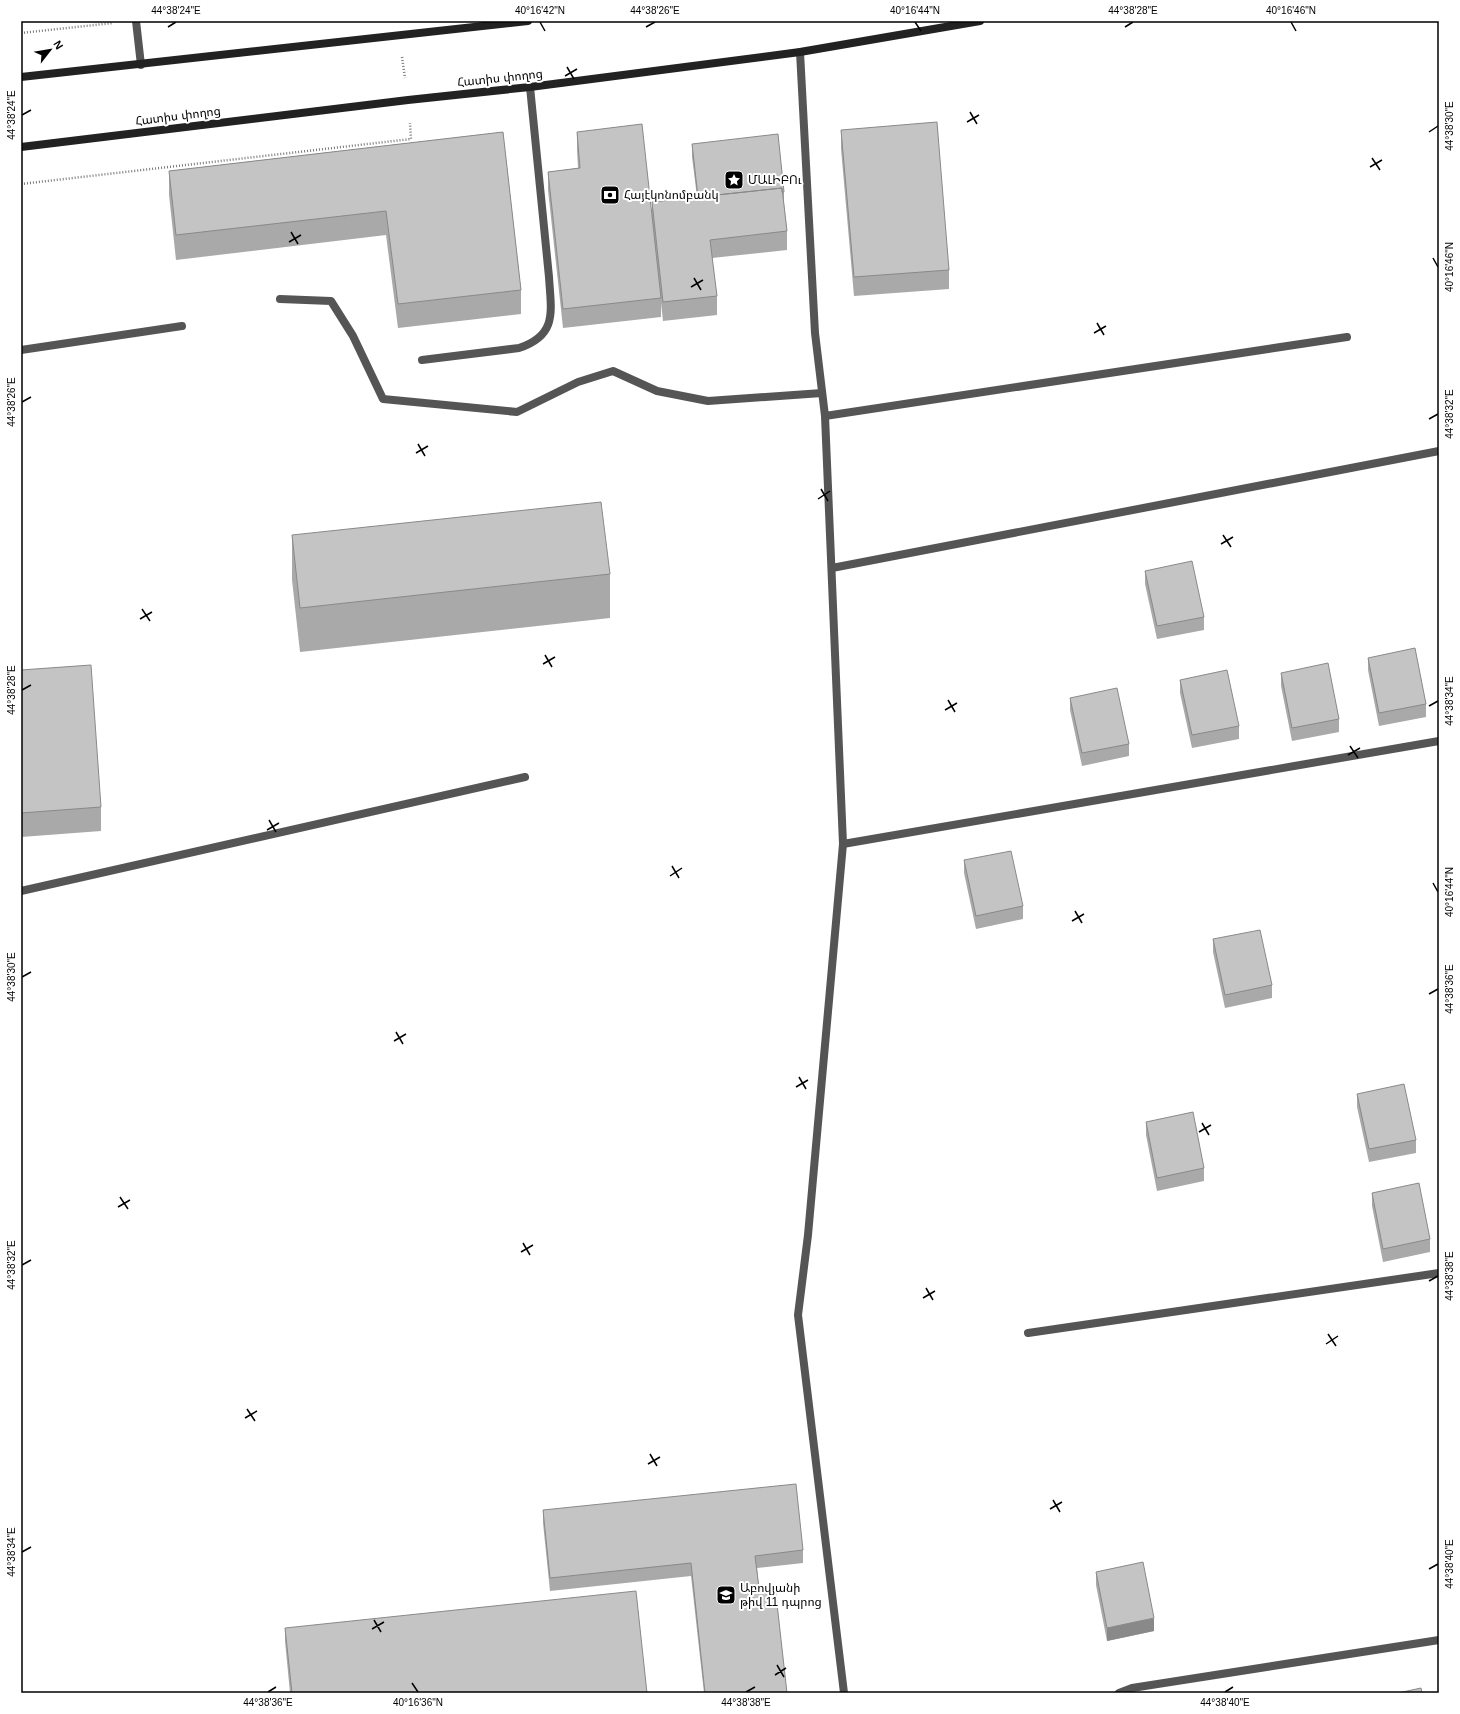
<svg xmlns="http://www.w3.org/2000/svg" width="1460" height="1714" font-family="Arial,'Noto Sans Armenian',sans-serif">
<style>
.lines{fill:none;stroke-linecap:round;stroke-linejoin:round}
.path{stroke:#777;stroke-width:2.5;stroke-dasharray:1 2;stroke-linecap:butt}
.lane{stroke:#555;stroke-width:8}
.street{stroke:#555;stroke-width:8}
.secondary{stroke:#222;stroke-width:8}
.wall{fill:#a9a9a9}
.shaded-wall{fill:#898989}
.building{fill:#c4c4c4;stroke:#898989}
.ticks{fill:none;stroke:#000;stroke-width:1.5}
.labels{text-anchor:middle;stroke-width:4;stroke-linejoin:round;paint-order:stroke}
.street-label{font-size:12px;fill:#000;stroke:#fff}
.poi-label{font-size:12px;fill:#000;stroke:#fff;text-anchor:start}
.neatline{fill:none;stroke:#000;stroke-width:1.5}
.ticks-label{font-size:10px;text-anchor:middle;fill:#000}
</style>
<rect width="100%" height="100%" fill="#fff"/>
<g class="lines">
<path class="path" d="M 21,33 L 113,23
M 402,57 L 405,78
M 21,184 L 411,139 L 410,123"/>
<path class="lane" d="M 280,299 L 331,301 L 353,336 L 383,399 L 517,412 L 578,382 L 613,371 L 657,391 L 708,401 L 822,393
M 21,350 L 182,326
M 422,360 L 519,348 C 558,335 551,311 549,277 L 530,87
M 21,891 L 525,777"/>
<path class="street" d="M 136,21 L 141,65
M 800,52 L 815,333 L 825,416 L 843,844 L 808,1235 L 798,1315 L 844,1693
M 825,416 L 1347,337
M 832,568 L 1439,451
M 843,844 L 1439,741
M 1028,1333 L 1439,1273
M 1119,1693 L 1132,1688 L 1439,1640"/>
<path class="secondary" d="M 21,77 L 528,21
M 21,147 L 408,100 L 530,87 L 800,52 L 980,21"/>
</g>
<path class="wall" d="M 841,130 L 949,270 L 949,289 L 854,296 L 841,149 Z
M 503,132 L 521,290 L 521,314 L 398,328 L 386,235 L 176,260 L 169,195 L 169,171 Z
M 577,132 L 652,216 L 652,202 L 697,197 L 692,157 L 692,144 L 784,192 L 784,204 L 787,231 L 787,250 L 712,258 L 717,296 L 717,315 L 663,321 L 661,303 L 661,317 L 563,328 L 548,190 L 548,172 L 578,168 L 577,150 Z
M 292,535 L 610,574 L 610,618 L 300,652 L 292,580 Z
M 1145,571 L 1204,617 L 1204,630 L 1157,639 L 1145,584 Z
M 1368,658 L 1426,704 L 1426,717 L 1379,726 L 1368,670 Z
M 21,670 L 101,807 L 101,831 L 21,837 Z
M 1281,673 L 1339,719 L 1339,732 L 1292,741 L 1281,686 Z
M 1180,680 L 1239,726 L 1239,739 L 1192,748 L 1180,693 Z
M 1070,698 L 1129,744 L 1129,756 L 1082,766 L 1070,710 Z
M 964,860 L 1023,906 L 1023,919 L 976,929 L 964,873 Z
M 1213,939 L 1272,985 L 1272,998 L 1225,1008 L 1213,952 Z
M 1357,1094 L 1416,1140 L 1416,1153 L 1369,1162 L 1357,1107 Z
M 1146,1122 L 1204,1168 L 1204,1181 L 1157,1191 L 1146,1135 Z
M 1372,1193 L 1430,1239 L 1430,1252 L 1383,1262 L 1372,1206 Z
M 543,1510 L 803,1550 L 803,1563 L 757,1568 L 759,1588 L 787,1693 L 704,1693 L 691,1576 L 550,1591 L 543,1523 Z
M 1096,1572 L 1154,1631 L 1107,1641 L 1096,1585 Z
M 285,1628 L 647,1693 L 290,1693 L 285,1641 Z"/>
<path class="shaded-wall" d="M 1154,1618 L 1154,1631 L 1107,1641 L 1107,1628 Z"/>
<path class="building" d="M 937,122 L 949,270 L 854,277 L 841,130 Z
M 642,124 L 661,298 L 563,309 L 548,172 L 580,168 L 577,132 Z
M 503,132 L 521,290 L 398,304 L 386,211 L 176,235 L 169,171 Z
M 778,134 L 784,192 L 782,192 L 782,188 L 698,197 L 692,144 Z
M 782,188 L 787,231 L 710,240 L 717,296 L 663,302 L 652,202 Z
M 601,502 L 610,574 L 300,608 L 292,535 Z
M 1192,561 L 1204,617 L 1157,626 L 1145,571 Z
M 1415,648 L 1426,704 L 1379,713 L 1368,658 Z
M 1328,663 L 1339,719 L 1292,728 L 1281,673 Z
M 91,665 L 101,807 L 21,813 L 21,670 Z
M 1227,670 L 1239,726 L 1192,735 L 1180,680 Z
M 1117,688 L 1129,744 L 1082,753 L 1070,698 Z
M 1011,851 L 1023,906 L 976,916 L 964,860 Z
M 1260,930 L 1272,985 L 1225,995 L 1213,939 Z
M 1404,1084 L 1416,1140 L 1369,1149 L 1357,1094 Z
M 1193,1112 L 1204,1168 L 1157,1178 L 1146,1122 Z
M 1419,1183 L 1430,1239 L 1383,1249 L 1372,1193 Z
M 796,1484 L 803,1550 L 755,1556 L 759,1588 L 775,1586 L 787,1693 L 705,1693 L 691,1563 L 550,1578 L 543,1510 Z
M 1143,1562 L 1154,1618 L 1107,1628 L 1096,1572 Z
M 636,1591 L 647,1693 L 292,1693 L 285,1628 Z
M 1421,1688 L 1422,1693 L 1398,1693 Z"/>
<path class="ticks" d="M 540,22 L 545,31M 915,22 L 921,31M 1291,22 L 1296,31M 168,27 L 176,22M 646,27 L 655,22M 1125,27 L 1133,22M 567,67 L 574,79M 565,76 L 577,69M 970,112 L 977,124M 22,115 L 31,110M 967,122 L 979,115M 1429,132 L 1438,126M 1372,158 L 1380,170M 1370,167 L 1382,160M 291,232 L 298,244M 289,242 L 301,235M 1433,258 L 1438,267M 694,278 L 701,290M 691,287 L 703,280M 1097,323 L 1104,335M 1094,333 L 1106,326M 22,402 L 31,397M 1429,419 L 1438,414M 418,444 L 425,456M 416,453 L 428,446M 821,489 L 828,501M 818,499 L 830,491M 1223,535 L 1231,547M 1221,544 L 1233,537M 142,609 L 150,621M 140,619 L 152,612M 545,655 L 552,667M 543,664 L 555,657M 22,690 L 31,685M 948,700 L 955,712M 1429,706 L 1438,701M 945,710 L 957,703M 1350,746 L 1358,758M 1348,755 L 1360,748M 269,820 L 276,832M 267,830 L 279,823M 672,866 L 679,878M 670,876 L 682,868M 1433,883 L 1438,892M 1075,911 L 1082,923M 1072,921 L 1084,914M 22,977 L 31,972M 1429,994 L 1438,989M 396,1032 L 403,1044M 394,1041 L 406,1034M 799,1077 L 806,1089M 796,1087 L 808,1080M 1202,1123 L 1209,1135M 1199,1132 L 1211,1125M 120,1197 L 128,1209M 118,1207 L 130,1200M 523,1243 L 530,1255M 521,1252 L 533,1245M 22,1265 L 31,1260M 1429,1281 L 1438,1276M 926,1288 L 933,1300M 923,1298 L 935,1291M 1328,1334 L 1336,1346M 1326,1344 L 1338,1336M 247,1409 L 255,1421M 245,1418 L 257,1411M 650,1454 L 657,1466M 648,1464 L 660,1457M 1053,1500 L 1060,1512M 1050,1509 L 1062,1502M 22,1552 L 31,1547M 1429,1569 L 1438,1564M 374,1620 L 381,1632M 372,1629 L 384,1622M 777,1665 L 784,1677M 775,1675 L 786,1668M 412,1683 L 418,1692M 268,1692 L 276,1687M 746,1692 L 755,1687M 1225,1692 L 1233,1687"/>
<defs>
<g id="sight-square" transform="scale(1)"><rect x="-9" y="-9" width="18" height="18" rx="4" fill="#000" stroke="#fff"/><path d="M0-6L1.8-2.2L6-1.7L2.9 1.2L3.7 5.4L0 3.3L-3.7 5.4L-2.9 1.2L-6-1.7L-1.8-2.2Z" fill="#fff"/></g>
<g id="bank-square" transform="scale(1)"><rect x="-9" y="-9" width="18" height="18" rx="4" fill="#000" stroke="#fff"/><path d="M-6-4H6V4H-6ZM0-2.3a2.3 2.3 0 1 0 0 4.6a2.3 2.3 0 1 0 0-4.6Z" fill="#fff"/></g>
<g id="school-square" transform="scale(1)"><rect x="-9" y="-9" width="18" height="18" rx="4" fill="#000" stroke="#fff"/><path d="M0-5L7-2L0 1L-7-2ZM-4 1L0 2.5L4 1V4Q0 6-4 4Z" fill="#fff"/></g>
</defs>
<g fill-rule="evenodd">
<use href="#sight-square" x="734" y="180"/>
<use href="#bank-square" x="610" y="195"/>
<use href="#school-square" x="726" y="1595"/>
</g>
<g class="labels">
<g class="street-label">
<text transform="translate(500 78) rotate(-6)" y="4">Հատիս փողոց</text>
<text transform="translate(178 116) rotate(-7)" y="4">Հատիս փողոց</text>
</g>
<g class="poi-label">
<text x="748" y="184">ՄԱԼԻԲՈւ</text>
<text x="624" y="199">Հայէկոնոմբանկ</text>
<text x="740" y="1592">Աբովյանի<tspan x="740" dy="14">թիվ 11 դպրոց</tspan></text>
</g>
</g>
<rect width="1460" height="1714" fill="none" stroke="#ffffff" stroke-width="44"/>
<g transform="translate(50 50) rotate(59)" stroke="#ffffff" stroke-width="3" paint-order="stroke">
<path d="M0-3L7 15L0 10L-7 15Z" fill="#000000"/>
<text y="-6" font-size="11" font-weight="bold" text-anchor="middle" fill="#000000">N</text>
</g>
<rect x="22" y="22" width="1416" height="1670" class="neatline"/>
<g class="ticks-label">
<text x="176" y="14">44°38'24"E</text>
<text x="540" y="14">40°16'42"N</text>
<text x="655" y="14">44°38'26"E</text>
<text x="915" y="14">40°16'44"N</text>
<text x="1133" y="14">44°38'28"E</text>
<text x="1291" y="14">40°16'46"N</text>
<text transform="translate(11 115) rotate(-90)" y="4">44°38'24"E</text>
<text transform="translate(1449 126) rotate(-90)" y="4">44°38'30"E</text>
<text transform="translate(1449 267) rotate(-90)" y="4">40°16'46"N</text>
<text transform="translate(11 402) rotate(-90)" y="4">44°38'26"E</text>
<text transform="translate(1449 414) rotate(-90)" y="4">44°38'32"E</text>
<text transform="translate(11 690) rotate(-90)" y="4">44°38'28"E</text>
<text transform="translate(1449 701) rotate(-90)" y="4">44°38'34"E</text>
<text transform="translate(1449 892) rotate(-90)" y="4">40°16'44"N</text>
<text transform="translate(11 977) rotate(-90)" y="4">44°38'30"E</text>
<text transform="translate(1449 989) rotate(-90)" y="4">44°38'36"E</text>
<text transform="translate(11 1265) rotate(-90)" y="4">44°38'32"E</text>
<text transform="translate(1449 1276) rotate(-90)" y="4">44°38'38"E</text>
<text transform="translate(11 1552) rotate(-90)" y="4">44°38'34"E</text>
<text transform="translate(1449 1564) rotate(-90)" y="4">44°38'40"E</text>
<text x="268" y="1706">44°38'36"E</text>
<text x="418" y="1706">40°16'36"N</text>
<text x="746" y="1706">44°38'38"E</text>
<text x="1225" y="1706">44°38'40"E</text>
</g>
</svg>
